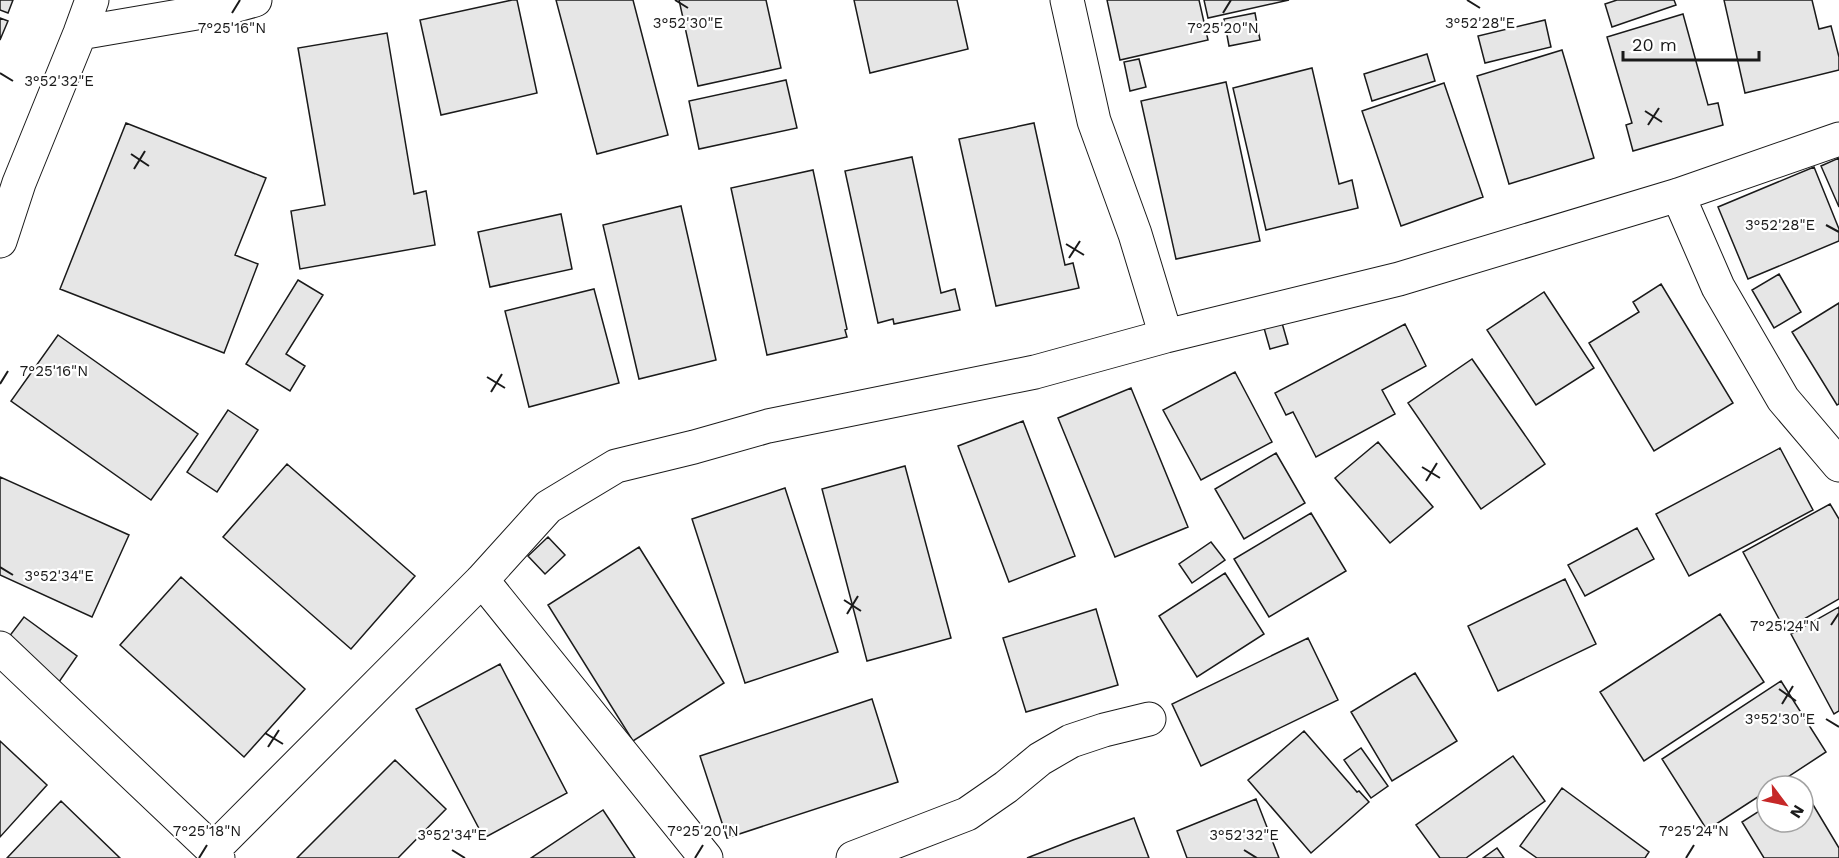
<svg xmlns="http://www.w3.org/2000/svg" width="1839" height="858" font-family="'Work Sans',sans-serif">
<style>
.building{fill:#e6e6e6;stroke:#1a1a1a;stroke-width:1.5}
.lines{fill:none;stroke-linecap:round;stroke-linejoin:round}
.minor-casing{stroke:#1a1a1a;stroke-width:35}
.minor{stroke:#fff;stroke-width:33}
.ticks{fill:none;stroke:#1a1a1a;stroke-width:2}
.ticks-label{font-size:15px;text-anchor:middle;fill:#1a1a1a;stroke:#fff;stroke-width:4.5;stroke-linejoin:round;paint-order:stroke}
</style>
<rect width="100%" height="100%" fill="#fff"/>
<path class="building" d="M 0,0 L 13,0 L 8,13 L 0,10 Z
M 512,0 L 517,0 L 537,93 L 441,115 L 420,20 Z
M 556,0 L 633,0 L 668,135 L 597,154 Z
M 679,0 L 766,0 L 781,68 L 698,86 Z
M 854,0 L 957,0 L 968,49 L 870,73 Z
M 1107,0 L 1199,0 L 1208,40 L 1120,60 Z
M 1204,0 L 1289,0 L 1208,18 Z
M 1617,0 L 1674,0 L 1676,5 L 1612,27 L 1605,4 Z
M 1724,0 L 1812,0 L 1819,29 L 1831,26 L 1839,57 L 1839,70 L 1745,93 Z
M 1255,13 L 1260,40 L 1229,46 L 1224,19 Z
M 1683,14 L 1708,105 L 1718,103 L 1723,125 L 1633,151 L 1626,125 L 1632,123 L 1607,37 Z
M 0,18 L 8,21 L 0,40 Z
M 1545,20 L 1551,47 L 1485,63 L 1478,36 Z
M 387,33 L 414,194 L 426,191 L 435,245 L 300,269 L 291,211 L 325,205 L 298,48 Z
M 1562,50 L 1594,158 L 1509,184 L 1477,76 Z
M 1427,54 L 1435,81 L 1372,101 L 1364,74 Z
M 1139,59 L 1146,87 L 1130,91 L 1124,62 Z
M 1312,68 L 1339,184 L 1352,180 L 1358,208 L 1266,230 L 1233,88 Z
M 786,80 L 797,128 L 699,149 L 689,101 Z
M 1226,82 L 1260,241 L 1176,259 L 1141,101 Z
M 1444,83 L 1483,197 L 1401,226 L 1362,111 Z
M 126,123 L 266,178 L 235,255 L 258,264 L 224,353 L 60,289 Z
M 1034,123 L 1065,265 L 1073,263 L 1079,288 L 996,306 L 959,139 Z
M 912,157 L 941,293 L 955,289 L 960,310 L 894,324 L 893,319 L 878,323 L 845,171 Z
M 1839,158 L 1839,207 L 1821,166 Z
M 1814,167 L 1839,229 L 1839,241 L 1748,279 L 1718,207 Z
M 813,170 L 847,329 L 845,330 L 847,337 L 767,355 L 731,188 Z
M 681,206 L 716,360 L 639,379 L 603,225 Z
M 561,214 L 572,269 L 490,287 L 478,232 Z
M 1779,274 L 1801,312 L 1774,328 L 1752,290 Z
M 298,280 L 323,295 L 286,354 L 305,366 L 290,391 L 246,364 Z
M 1661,284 L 1733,403 L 1654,451 L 1589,343 L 1639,312 L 1633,302 Z
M 594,289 L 619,383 L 529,407 L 505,311 Z
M 1544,292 L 1594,368 L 1536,405 L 1487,330 Z
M 1839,303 L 1839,404 L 1837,405 L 1792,332 Z
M 1280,316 L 1288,344 L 1270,349 L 1262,321 Z
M 1405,324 L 1426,366 L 1382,390 L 1395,414 L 1316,457 L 1293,412 L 1286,415 L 1275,393 Z
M 58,335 L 198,434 L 151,500 L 11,401 Z
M 1472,359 L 1545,464 L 1481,509 L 1408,403 Z
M 1235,372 L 1272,442 L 1201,480 L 1163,410 Z
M 1131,388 L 1188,527 L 1115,557 L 1058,418 Z
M 228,410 L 258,430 L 217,492 L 187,472 Z
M 1023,421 L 1075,556 L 1009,582 L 958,446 Z
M 1378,442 L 1433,507 L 1390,543 L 1335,478 Z
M 1780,448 L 1813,510 L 1689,576 L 1656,514 Z
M 1276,453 L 1305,503 L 1244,539 L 1215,489 Z
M 287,464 L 415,576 L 351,649 L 223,537 Z
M 905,466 L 951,638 L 867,661 L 822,489 Z
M 0,477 L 129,535 L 92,617 L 0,575 Z
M 785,488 L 838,652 L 745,683 L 692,519 Z
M 1830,504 L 1839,519 L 1839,599 L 1785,630 L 1743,552 Z
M 1311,513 L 1346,571 L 1269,617 L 1234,559 Z
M 1637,528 L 1654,559 L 1585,596 L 1568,565 Z
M 548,537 L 565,555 L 545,574 L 528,556 Z
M 1211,542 L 1225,560 L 1192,583 L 1179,564 Z
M 639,547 L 724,683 L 633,741 L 548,605 Z
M 1225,573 L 1264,634 L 1197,677 L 1159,616 Z
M 181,577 L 305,689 L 244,757 L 120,645 Z
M 1565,579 L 1596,644 L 1498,691 L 1468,626 Z
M 1839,607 L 1839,711 L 1834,714 L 1791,634 Z
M 1096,609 L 1118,685 L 1026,712 L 1003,638 Z
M 1720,614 L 1764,682 L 1644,761 L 1600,692 Z
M 24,617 L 77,656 L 59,682 L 5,642 Z
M 1308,638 L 1338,700 L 1201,766 L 1172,704 Z
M 500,664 L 567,793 L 484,838 L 416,709 Z
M 1415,673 L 1457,741 L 1392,781 L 1351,712 Z
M 1781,681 L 1826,752 L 1774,786 L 1767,786 L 1767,791 L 1707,830 L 1662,759 Z
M 872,699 L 898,782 L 727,838 L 700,756 Z
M 1304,731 L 1357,792 L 1359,791 L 1369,802 L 1311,853 L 1248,780 Z
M 0,741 L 47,785 L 0,837 Z
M 1361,748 L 1388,786 L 1371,798 L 1344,760 Z
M 1513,756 L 1545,801 L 1466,858 L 1440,858 L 1416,825 Z
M 395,760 L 446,809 L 398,858 L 297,858 Z
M 1562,788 L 1649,852 L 1645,858 L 1537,858 L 1520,846 Z
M 1803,788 L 1839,848 L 1839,858 L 1764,858 L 1742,822 L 1767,806 L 1767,822 L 1803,822 Z
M 1256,799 L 1279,858 L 1187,858 L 1177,831 Z
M 61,801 L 120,858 L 7,858 Z
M 603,810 L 635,858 L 531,858 Z
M 1134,818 L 1149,858 L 1027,858 L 1073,840 Z
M 1497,848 L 1504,858 L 1483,858 Z"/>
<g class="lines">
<g class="minor-casing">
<path id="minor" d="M 1067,0 L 1094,121 L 1135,234 L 1166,336
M 80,33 L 226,8 L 255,0
M 1678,195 L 1718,287 L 1783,399 L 1839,465
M 0,241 L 19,183 L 80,33 L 92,0
M 482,580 L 706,858
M 0,648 L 213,850 L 218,858
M 213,850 L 482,580 L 548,507 L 616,466 L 694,447 L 768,426 L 1035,372 L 1166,336 L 1399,279 L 1678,195 L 1839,139
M 853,858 L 967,814 L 1006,787 L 1040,759 L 1071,741 L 1104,730 L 1149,719"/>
</g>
<use href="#minor" class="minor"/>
</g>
<path class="ticks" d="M 675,0 L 688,8M 1467,0 L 1480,8M 232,13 L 240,0M 1223,13 L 1231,0M 0,73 L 13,81M 1645,111 L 1662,122M 1648,125 L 1659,108M 131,154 L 149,166M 134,169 L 145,151M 1826,225 L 1839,232M 1066,244 L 1084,255M 1069,258 L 1080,241M 487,377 L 505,388M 0,384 L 8,371M 491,392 L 502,374M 1422,467 L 1440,478M 1426,481 L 1437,463M 0,567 L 13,575M 844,600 L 861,611M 847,614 L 858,596M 1831,625 L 1839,613M 1779,689 L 1796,701M 1782,704 L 1793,686M 1826,719 L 1839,727M 265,733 L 283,744M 268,747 L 279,730M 452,850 L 465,858M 1244,850 L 1257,858M 199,858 L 207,845M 695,858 L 703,845M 1686,858 L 1694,845"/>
<g class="ticks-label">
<text x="1480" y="28">3°52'28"E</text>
<text x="688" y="28">3°52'30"E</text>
<text x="232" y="33">7°25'16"N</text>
<text x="1223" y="33">7°25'20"N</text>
<text x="59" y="86">3°52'32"E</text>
<text x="1780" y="230">3°52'28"E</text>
<text x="54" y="376">7°25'16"N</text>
<text x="59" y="581">3°52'34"E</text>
<text x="1785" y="631">7°25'24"N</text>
<text x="1780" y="724">3°52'30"E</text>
<text x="207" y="836">7°25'18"N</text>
<text x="703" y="836">7°25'20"N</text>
<text x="1694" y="836">7°25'24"N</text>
<text x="452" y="840">3°52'34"E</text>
<text x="1244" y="840">3°52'32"E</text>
</g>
<g transform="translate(1785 804) rotate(122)"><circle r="28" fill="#ffffff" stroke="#a3a3a3" stroke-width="1.5"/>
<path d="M0-4.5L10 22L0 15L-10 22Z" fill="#c62828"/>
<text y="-9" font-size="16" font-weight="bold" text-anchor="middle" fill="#1a1a1a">N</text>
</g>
<path d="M1623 51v9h136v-9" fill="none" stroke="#1a1a1a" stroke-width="3"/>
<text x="1632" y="51" font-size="18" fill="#1a1a1a" stroke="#ffffff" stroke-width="4.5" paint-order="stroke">20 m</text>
</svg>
